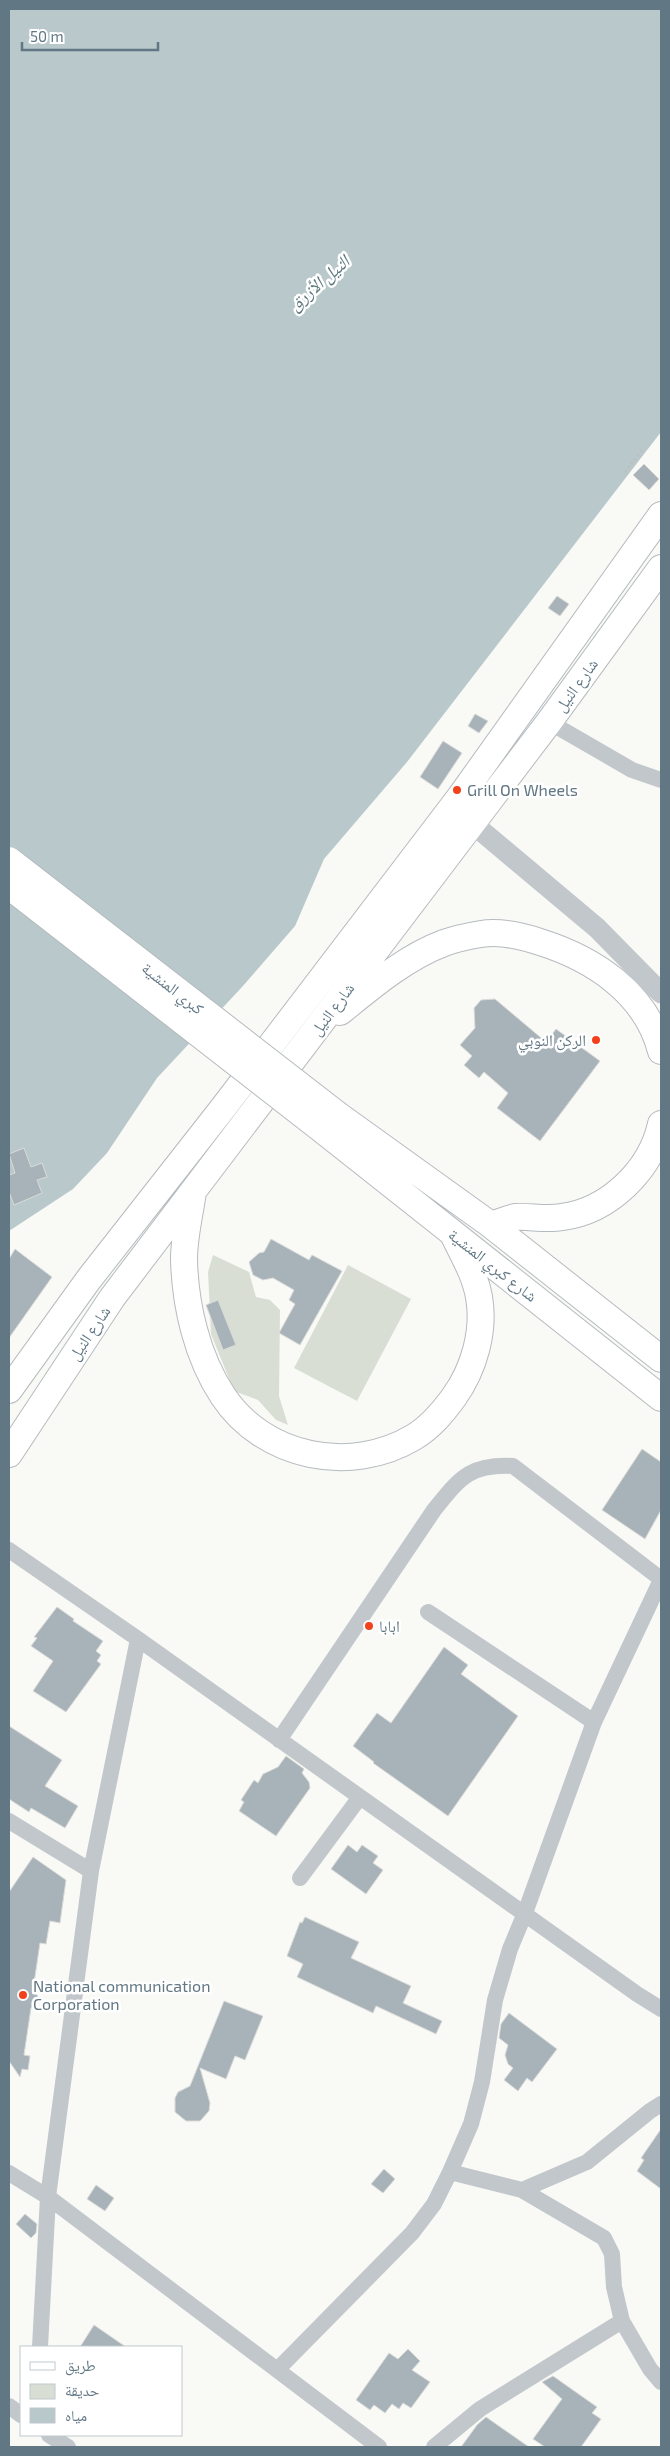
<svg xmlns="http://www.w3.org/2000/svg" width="670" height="2456" font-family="'Exo 2','Noto Naskh Arabic',sans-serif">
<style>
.green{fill:#d9ded5}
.water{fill:#b8c8cb}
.building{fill:#a8b3b9;stroke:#dbdbd8}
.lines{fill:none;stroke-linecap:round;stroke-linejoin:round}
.primary-casing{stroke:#b5bbbf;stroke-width:28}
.path{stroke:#bcc0c3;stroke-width:3;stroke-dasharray:2.5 2.5;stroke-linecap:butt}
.minor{stroke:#c2c7cb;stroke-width:16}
.tertiary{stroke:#c2c7cb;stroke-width:21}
.primary{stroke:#fff;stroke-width:26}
.primary-bridge-casing{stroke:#b5bbbf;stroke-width:28;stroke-linecap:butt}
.primary-bridge{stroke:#fff;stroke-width:26}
.poi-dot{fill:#f3411c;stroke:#fff;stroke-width:2}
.labels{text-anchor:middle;stroke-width:5;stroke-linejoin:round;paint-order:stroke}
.street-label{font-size:16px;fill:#617784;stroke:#fff}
.poi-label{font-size:16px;fill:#617784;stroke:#fff;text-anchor:start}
.water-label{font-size:18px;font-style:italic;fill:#5c777e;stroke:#fff}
</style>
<rect width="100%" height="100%" fill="#f9f9f6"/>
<path class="green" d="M 213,1255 L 249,1272 L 256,1297 L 270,1300 L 280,1310 L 279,1396 L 288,1425 L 276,1420 L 258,1400 L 234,1391 L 211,1334 L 208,1272 Z
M 348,1265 L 411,1299 L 357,1401 L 294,1368 Z"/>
<path class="water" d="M 9,9 L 661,9 L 661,432 L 407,762 L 324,859 L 295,926 L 242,987 L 157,1078 L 107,1153 L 73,1189 L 9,1231 Z"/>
<path class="building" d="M 644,464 L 659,479 L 649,490 L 633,475 Z
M 557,596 L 569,604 L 560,616 L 548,608 Z
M 475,714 L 488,721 L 479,733 L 468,726 Z
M 443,741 L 462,753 L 438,789 L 420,777 Z
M 495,999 L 546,1042 L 556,1029 L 600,1061 L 540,1141 L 497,1108 L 508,1093 L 484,1072 L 479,1078 L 464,1065 L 472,1056 L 460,1045 L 475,1028 L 474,1008 L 481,1000 Z
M 24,1148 L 31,1167 L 42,1163 L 47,1177 L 37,1180 L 42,1193 L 14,1205 L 9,1192 L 9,1175 L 15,1173 L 9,1154 Z
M 271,1239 L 309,1260 L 312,1255 L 342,1271 L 300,1345 L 279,1333 L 295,1304 L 289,1300 L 294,1290 L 273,1278 L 263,1280 L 253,1275 L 249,1262 L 259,1253 L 264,1252 Z
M 15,1249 L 52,1277 L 9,1338 L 9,1259 Z
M 218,1300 L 236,1345 L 223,1350 L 206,1305 Z
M 642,1449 L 661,1462 L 661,1510 L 645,1539 L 602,1510 Z
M 57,1607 L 74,1619 L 73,1621 L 103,1641 L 96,1651 L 101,1655 L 97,1661 L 101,1664 L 66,1712 L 33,1691 L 53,1661 L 31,1646 L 37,1638 L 34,1637 Z
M 444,1647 L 468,1665 L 461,1674 L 518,1716 L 448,1816 L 373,1763 L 374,1762 L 353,1746 L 377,1713 L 391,1723 Z
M 9,1726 L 62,1760 L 45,1786 L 78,1806 L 65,1828 L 31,1808 L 29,1812 L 9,1799 Z
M 286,1756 L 304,1769 L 302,1773 L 309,1782 L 310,1788 L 276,1836 L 239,1811 L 244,1802 L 241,1800 L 254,1780 L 258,1783 L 263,1774 L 278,1767 Z
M 348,1845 L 357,1852 L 362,1845 L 378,1856 L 373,1863 L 383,1870 L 366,1894 L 331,1869 Z
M 33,1857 L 66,1880 L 60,1923 L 50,1921 L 46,1944 L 40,1943 L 33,1990 L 41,2000 L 31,2008 L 24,2055 L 30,2056 L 28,2070 L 22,2069 L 20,2077 L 9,2061 L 9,1892 Z
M 305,1917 L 359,1942 L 351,1958 L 411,1986 L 403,2003 L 442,2021 L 436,2034 L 376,2006 L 373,2013 L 297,1977 L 303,1964 L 287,1956 L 300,1922 L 302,1923 Z
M 224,2001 L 263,2016 L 245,2060 L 235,2056 L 226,2079 L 200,2068 L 210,2103 L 209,2111 L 200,2121 L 186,2121 L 175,2112 L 175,2098 L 178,2092 L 190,2086 Z
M 509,2013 L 557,2049 L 532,2082 L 527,2078 L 518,2091 L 504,2080 L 513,2068 L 508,2064 L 505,2055 L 508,2045 L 499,2038 L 501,2024 Z
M 661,2129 L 661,2189 L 637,2171 L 644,2160 L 641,2158 Z
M 384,2169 L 395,2179 L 383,2193 L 371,2184 Z
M 96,2185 L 114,2198 L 105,2211 L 87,2199 Z
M 25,2214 L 37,2224 L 36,2233 L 31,2238 L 16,2224 Z
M 94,2325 L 126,2347 L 80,2347 Z
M 408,2349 L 420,2361 L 412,2370 L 430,2382 L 411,2408 L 403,2403 L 399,2409 L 392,2404 L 385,2413 L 374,2405 L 370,2410 L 356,2400 L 389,2353 L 398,2359 Z
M 553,2376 L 597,2407 L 592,2413 L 601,2419 L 581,2447 L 545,2447 L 533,2439 L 562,2399 L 542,2382 Z
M 486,2417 L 529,2447 L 461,2447 L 477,2425 Z"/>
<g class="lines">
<g class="primary-casing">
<path id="primary" d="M 340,1012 C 371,987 406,957 444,943 C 455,939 469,936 481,934 C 500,931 522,936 540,942 C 594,959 646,993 661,1051
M 338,1115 L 491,1225 L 661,1359
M 325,1132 L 661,1398
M 193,1192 C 190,1213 184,1237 184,1259 C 185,1305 197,1357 223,1396 C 264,1458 351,1475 414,1437 C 431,1427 443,1412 454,1397 C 474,1369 485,1331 479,1297 C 475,1274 463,1255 453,1234
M 491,1225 C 499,1223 508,1218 516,1217 C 529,1216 547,1220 562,1217 C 609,1211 651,1170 661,1124
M 9,1390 L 89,1279 L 223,1108 L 460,797 L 661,515
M 9,1454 L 112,1298 L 549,722 L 661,568"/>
</g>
<path class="path" d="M 625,472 L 643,449"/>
<path class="minor" d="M 549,722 L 632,770 L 661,780
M 9,1550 L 138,1639 L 637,1994 L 661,2009
M 428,1612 L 594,1722
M 279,1740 L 434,1510 C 460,1478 469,1464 513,1466 L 661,1579
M 9,1821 L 91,1871
M 300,1878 L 360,1797
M 450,2172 L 522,2190 L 604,2238 L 612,2254 L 614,2287 L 622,2321 L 650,2369 L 661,2382
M 9,2173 L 48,2197 L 379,2447
M 522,2190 L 587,2162 L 650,2111 L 661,2104
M 40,2347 L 48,2197 L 91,1871 L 138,1639
M 277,2370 L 412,2233 L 434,2204 L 450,2172 L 471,2124 L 482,2082 L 495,2000 L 510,1949 L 525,1913 L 594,1722 L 661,1580
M 9,2406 L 21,2415
M 49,2435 L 68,2447
M 434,2447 L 480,2409 L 622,2321"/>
<path class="tertiary" d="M 472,823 L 597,928 L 661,993"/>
<use href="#primary" class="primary"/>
<g class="primary-bridge-casing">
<path id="primary-bridge" d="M 9,860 L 338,1115
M 9,886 L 325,1132"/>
</g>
<use href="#primary-bridge" class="primary-bridge"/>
</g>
<g class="poi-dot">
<circle cx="457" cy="790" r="5"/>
<circle cx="596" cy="1040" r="5"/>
<circle cx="369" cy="1626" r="5"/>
<circle cx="23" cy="1995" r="5"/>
</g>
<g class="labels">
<g class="street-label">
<text transform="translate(576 685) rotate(-54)" y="6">شارع النيل</text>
<text transform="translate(173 988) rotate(38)" y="6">كبري المنشية</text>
<text transform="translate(332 1009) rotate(-53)" y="6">شارع النيل</text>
<text transform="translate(493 1265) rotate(38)" y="6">شارع كبري المنشية</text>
<text transform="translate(89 1333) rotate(-56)" y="6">شارع النيل</text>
</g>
<g class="poi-label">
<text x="467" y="796">Grill On Wheels</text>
<text x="586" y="1046" text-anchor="end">الركن النوبي</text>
<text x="379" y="1632">ابابا</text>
<text x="33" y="1992">National communication<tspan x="33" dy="18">Corporation</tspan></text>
</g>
<g class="water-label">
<text transform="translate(319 283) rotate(-41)" y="6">النيل الأزرق</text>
</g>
</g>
<rect width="670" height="2456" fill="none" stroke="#617784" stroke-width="20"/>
<rect x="20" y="2346" width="162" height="90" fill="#ffffff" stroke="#c0c9ce"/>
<rect x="30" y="2362" width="25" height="8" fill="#ffffff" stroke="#c0c9ce"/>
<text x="65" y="2371" font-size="15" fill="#617784">طريق</text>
<rect x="30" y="2384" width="25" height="15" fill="#d9ded5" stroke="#c0c9ce"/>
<text x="65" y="2396" font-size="15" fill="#617784">حديقة</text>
<rect x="30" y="2408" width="25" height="15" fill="#b8c8cb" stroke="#c0c9ce"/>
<text x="65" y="2421" font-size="15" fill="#617784">مياه</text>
<path d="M22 42v8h136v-8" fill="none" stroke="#617784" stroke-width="2.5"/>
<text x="30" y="42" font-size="15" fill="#617784" stroke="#ffffff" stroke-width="4" paint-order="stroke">50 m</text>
</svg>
